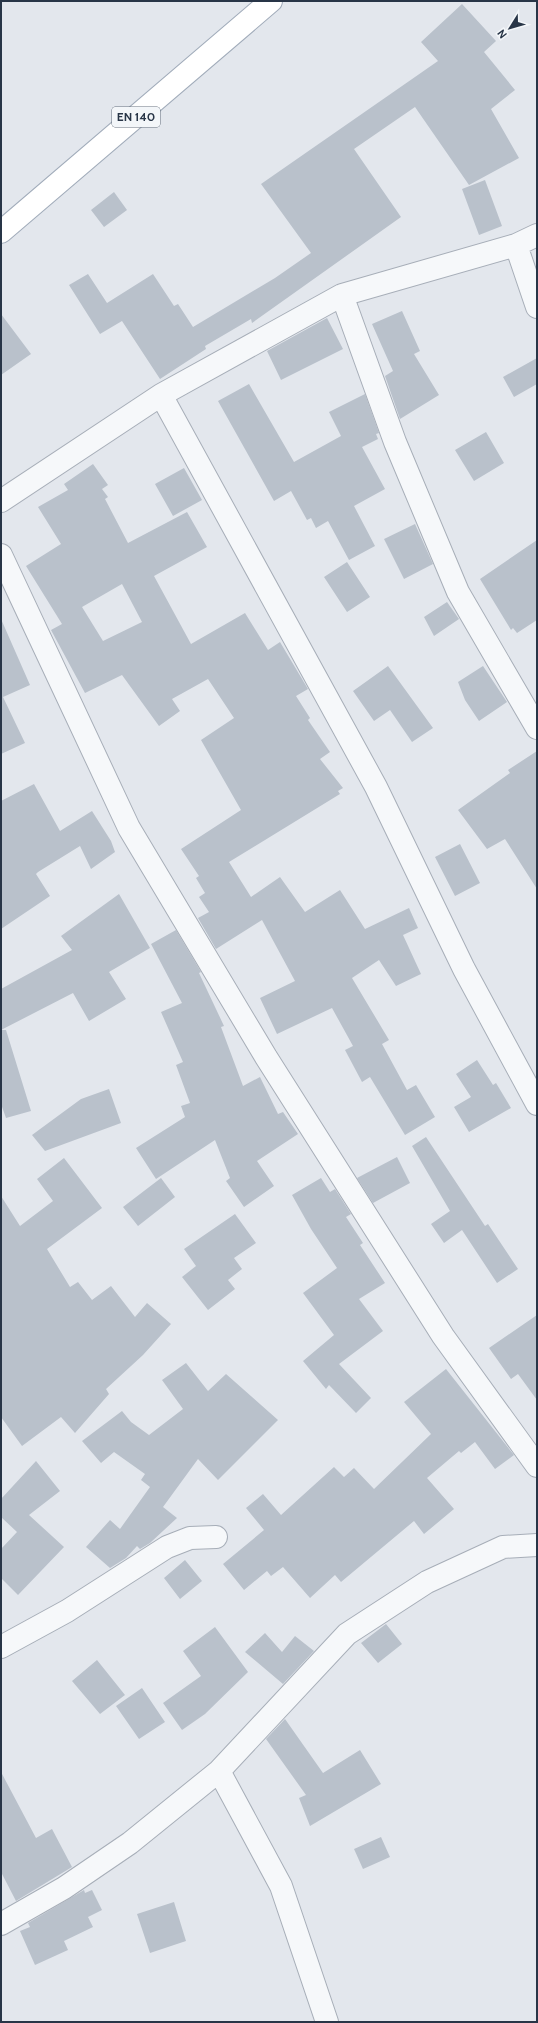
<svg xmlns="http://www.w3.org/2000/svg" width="538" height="2023" font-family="Cabin,sans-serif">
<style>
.building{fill:#b9c1cb;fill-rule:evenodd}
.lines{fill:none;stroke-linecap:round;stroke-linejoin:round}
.minor-casing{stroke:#a7aeb8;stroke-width:24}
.major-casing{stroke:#a1acba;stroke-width:24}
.minor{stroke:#f6f8fa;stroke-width:22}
.major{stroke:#fff;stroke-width:22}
.labels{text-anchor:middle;stroke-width:4;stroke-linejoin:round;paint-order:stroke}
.shield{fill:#f3f6f9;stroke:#656f7c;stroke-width:1}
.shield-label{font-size:12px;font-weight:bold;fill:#283547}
</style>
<rect width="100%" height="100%" fill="#e3e7ed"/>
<path class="building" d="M 462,4 L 496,41 L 484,52 L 515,90 L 491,109 L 519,158 L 469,185 L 415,107 L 354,149 L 401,217 L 252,323 L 251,319 L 205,346 L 206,349 L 160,379 L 122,321 L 100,334 L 69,285 L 88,274 L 107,303 L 153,274 L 174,306 L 178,304 L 193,327 L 275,278 L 311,253 L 261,184 L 438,61 L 421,42 Z
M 485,180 L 502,226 L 479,235 L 462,189 Z
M 114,192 L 127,210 L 104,227 L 91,210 Z
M 402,311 L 420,351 L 414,354 L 439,395 L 400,419 L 385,376 L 393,371 L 372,324 Z
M 1,314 L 31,354 L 1,375 Z
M 327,318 L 343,349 L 281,380 L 267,351 Z
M 537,358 L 537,384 L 514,397 L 503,377 Z
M 249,384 L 294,462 L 341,436 L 329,412 L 365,394 L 379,433 L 376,434 L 378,439 L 362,447 L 385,489 L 354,506 L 375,546 L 349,560 L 328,521 L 316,528 L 311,518 L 307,520 L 291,491 L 274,501 L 218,401 Z
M 486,432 L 504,463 L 474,481 L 455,450 Z
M 93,464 L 108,485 L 102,489 L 108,497 L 105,499 L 128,543 L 187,512 L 207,547 L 154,576 L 191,644 L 245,613 L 268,650 L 280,642 L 308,689 L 296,696 L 310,718 L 308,720 L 330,752 L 320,759 L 343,788 L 338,791 L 340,794 L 229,862 L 251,897 L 280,877 L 305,912 L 340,890 L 365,929 L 409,908 L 418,928 L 403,935 L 421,974 L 396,986 L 379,960 L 352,978 L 389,1040 L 382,1044 L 407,1090 L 416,1085 L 435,1117 L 405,1135 L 370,1077 L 362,1082 L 345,1050 L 353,1046 L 332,1008 L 277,1034 L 260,998 L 295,981 L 262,920 L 216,949 L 198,918 L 209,912 L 199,897 L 205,893 L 196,878 L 199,876 L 181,849 L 241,810 L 201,740 L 234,718 L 208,679 L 172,699 L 180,711 L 159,726 L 122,675 L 85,693 L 51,630 L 62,624 L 26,566 L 61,544 L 38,507 L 68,490 L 64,484 ZM 122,584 L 142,622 L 103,641 L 82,607 Z
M 184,468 L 202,500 L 173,516 L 155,484 Z
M 415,524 L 433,564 L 404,579 L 384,539 Z
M 537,540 L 537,620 L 517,633 L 513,628 L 511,630 L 480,579 Z
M 347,562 L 370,597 L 347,612 L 324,577 Z
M 447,602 L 459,619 L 434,636 L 424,617 Z
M 1,619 L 30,685 L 3,697 L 25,743 L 1,754 Z
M 388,666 L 433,728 L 412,742 L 390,710 L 374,721 L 353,691 Z
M 483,666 L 507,702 L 479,721 L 465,700 L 458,682 Z
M 537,751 L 537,889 L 505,839 L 487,849 L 458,810 L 510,773 L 508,770 Z
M 34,784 L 60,831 L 92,811 L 111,841 L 115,852 L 91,869 L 80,846 L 38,872 L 36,874 L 50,896 L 1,929 L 1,801 Z
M 460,844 L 480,883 L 455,896 L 435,857 Z
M 119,894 L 150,948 L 109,972 L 126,999 L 89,1021 L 73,993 L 1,1030 L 6,1030 L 31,1111 L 6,1118 L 1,1104 L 1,989 L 72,950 L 61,936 Z
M 176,930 L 201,972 L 199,973 L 224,1026 L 221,1027 L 243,1086 L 260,1077 L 278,1114 L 283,1112 L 298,1134 L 257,1161 L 274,1186 L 244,1207 L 226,1181 L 230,1178 L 215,1140 L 156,1179 L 136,1148 L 185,1117 L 181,1106 L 190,1103 L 176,1065 L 183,1062 L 161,1012 L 182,1003 L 151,944 Z
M 477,1060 L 493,1085 L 496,1083 L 511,1108 L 469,1132 L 454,1107 L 471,1097 L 456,1074 Z
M 109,1089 L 121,1123 L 45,1151 L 32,1135 L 81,1099 Z
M 426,1137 L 485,1226 L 488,1224 L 518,1269 L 497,1283 L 462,1230 L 444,1243 L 431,1224 L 450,1211 L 412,1146 Z
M 397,1157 L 410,1183 L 373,1203 L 357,1178 Z
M 64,1158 L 102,1208 L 47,1249 L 70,1287 L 78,1282 L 92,1300 L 111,1286 L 135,1317 L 147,1303 L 171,1324 L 143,1355 L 106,1389 L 109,1394 L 75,1433 L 61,1417 L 22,1446 L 1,1417 L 1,1196 L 20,1226 L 53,1201 L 37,1179 Z
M 161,1178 L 175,1197 L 138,1226 L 123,1207 Z
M 321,1178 L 330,1192 L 335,1189 L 351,1214 L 346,1217 L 363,1243 L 360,1245 L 385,1283 L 359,1299 L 383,1331 L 339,1364 L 371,1398 L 356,1413 L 329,1385 L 326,1389 L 303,1361 L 334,1335 L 303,1293 L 337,1268 L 311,1229 L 292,1195 Z
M 235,1214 L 256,1243 L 234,1258 L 242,1269 L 228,1280 L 235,1289 L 208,1310 L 182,1277 L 196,1266 L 184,1249 Z
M 537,1315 L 537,1400 L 518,1374 L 511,1379 L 489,1348 Z
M 186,1363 L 208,1391 L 226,1374 L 278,1420 L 218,1480 L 198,1459 L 163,1507 L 177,1518 L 150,1543 L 140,1549 L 137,1546 L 126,1558 L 110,1568 L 86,1547 L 110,1520 L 120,1529 L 150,1487 L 141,1480 L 145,1474 L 114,1452 L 101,1463 L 82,1441 L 122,1411 L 131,1422 L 149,1435 L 183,1409 L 162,1380 Z
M 446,1369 L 514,1455 L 495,1469 L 475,1442 L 461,1453 L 459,1451 L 427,1478 L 454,1509 L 424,1534 L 414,1521 L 341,1582 L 335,1575 L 310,1598 L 283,1567 L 271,1576 L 267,1571 L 244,1590 L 223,1564 L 264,1530 L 246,1508 L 263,1494 L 281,1515 L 334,1467 L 344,1477 L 354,1468 L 374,1489 L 431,1434 L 404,1402 Z
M 36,1461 L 60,1491 L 29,1515 L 64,1547 L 18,1595 L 1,1578 L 1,1549 L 17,1532 L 1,1517 L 1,1499 Z
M 185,1560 L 202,1581 L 180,1599 L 164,1578 Z
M 386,1624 L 402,1644 L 378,1663 L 361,1643 Z
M 215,1627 L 248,1672 L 205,1714 L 182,1730 L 163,1703 L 201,1676 L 183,1651 Z
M 265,1633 L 282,1652 L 295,1636 L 314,1651 L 283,1684 L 245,1652 Z
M 97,1660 L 125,1695 L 100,1714 L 72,1681 Z
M 142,1688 L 165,1722 L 139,1739 L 116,1706 Z
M 285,1719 L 323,1773 L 360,1750 L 381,1784 L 310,1826 L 299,1798 L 306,1795 L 266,1739 Z
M 1,1772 L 36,1838 L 52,1829 L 72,1867 L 16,1901 L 1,1872 Z
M 381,1837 L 390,1857 L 363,1869 L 354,1849 Z
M 84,1890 L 85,1893 L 92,1890 L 102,1910 L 88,1917 L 93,1927 L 64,1941 L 68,1950 L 35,1965 L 20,1931 L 30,1927 L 28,1923 Z
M 174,1902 L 186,1941 L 150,1953 L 137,1914 Z"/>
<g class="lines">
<g class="minor-casing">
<path id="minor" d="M 516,245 L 537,307
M 342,295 L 395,442 L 458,592 L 537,728
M 161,395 L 376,787 L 464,969 L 537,1104
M 1,501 L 161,395 L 342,295 L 516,245 L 537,235
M 1,555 L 129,828 L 266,1057 L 443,1336 L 537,1466
M 1,1647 L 67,1611 L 167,1547 L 190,1538 L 216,1537
M 219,1771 L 281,1886 L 327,2022
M 1,1924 L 64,1888 L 130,1843 L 219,1771 L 347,1634 L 427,1582 L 503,1547 L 537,1545"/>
</g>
<g class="major-casing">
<path id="major" d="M 1,232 L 271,1"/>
</g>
<use href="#minor" class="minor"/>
<use href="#major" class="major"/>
</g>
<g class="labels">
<rect class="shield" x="112" y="107" width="48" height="20" rx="3"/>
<g class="shield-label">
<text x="136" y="121">EN 140</text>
</g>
</g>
<rect width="538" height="2023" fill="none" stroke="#283547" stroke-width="4"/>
<g transform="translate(510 28) rotate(233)" stroke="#f3f6f9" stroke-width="3" paint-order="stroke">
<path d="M0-3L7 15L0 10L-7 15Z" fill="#283547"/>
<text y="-6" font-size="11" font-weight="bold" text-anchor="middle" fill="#283547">N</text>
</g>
</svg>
